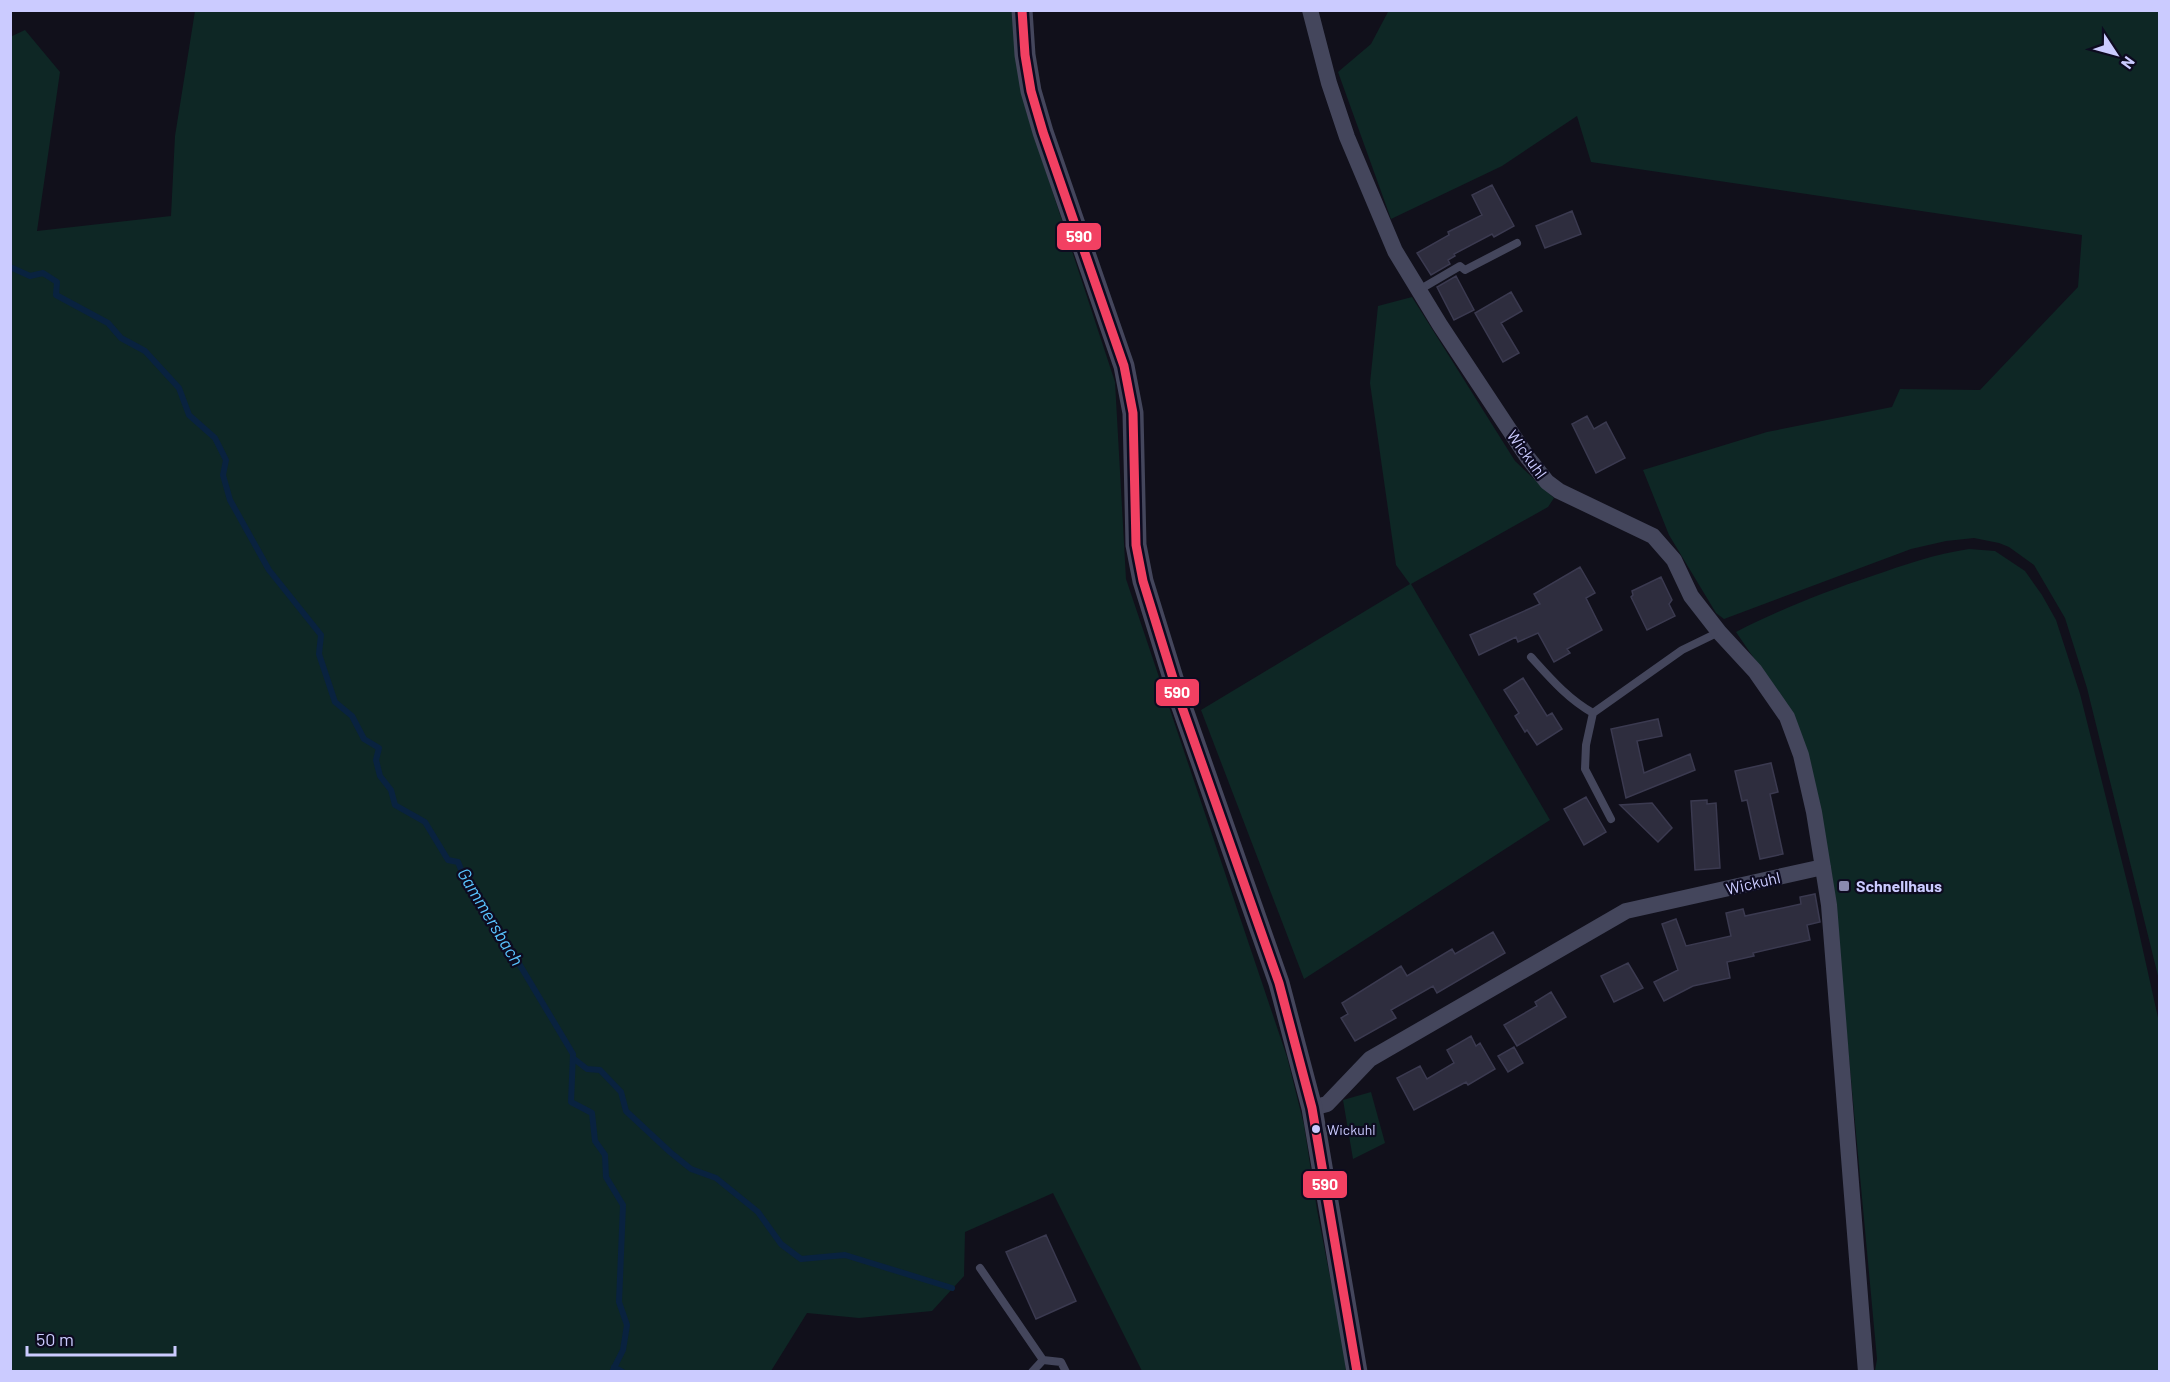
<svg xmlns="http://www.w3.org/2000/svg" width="2170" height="1382" font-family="Barlow,sans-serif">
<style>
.green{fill:#0e2725}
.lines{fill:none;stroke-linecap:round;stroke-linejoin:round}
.stream{stroke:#09223f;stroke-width:6}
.building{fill:#2e2d3e;stroke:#3b3a50;stroke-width:1.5}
.service{stroke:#44465c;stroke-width:8}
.minor{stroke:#44465c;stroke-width:16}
.tertiary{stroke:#44465c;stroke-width:21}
.bus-1-casing{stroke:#0d0b20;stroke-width:14}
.bus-1{stroke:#f24062;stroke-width:9}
.poi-dot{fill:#8a8aaf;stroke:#0d0b20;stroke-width:2}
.bus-dot{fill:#cbcbff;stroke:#0d0b20;stroke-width:2}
.labels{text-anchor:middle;stroke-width:4.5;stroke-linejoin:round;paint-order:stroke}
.bus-label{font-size:14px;fill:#cbcbff;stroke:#0d0b20;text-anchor:start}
.street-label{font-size:16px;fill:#cbcbff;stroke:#0d0b20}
.poi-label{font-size:16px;font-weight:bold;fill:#cbcbff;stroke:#0d0b20;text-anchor:start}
.water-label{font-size:18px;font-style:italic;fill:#59c4ff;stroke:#0d0b20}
.line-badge{stroke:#0d0b20;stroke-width:2}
.badge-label{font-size:16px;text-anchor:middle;font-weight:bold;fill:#fff}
</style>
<rect width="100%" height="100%" fill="#11101b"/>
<path class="green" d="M 1389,10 L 2159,11 L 2159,980 L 2087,688 L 2065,618 L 2034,565 L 2009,547 L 1999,543 L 1974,538 L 1946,541 L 1911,549 L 1724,619 L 1716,613 L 1669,535 L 1643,470 L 1767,432 L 1892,407 L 1900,389 L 1980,390 L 2078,287 L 2082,235 L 1591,162 L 1577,116 L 1502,166 L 1391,219 L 1338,72 L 1371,44 Z
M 195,11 L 1014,11 L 1021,84 L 1026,111 L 1115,382 L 1126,579 L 1287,1057 L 1304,1125 L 1317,1210 L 1344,1349 L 1346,1371 L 1142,1371 L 1053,1193 L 965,1232 L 964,1276 L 932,1311 L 859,1318 L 807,1313 L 771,1371 L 11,1371 L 10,37 L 25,30 L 60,72 L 37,231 L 171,216 L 175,136 Z
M 1412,297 L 1515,461 L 1554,498 L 1548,507 L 1411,584 L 1550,820 L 1304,979 L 1201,710 L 1410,584 L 1396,565 L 1370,383 L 1378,306 Z
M 1969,549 L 1995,551 L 2025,571 L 2042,595 L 2056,620 L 2080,694 L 2134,910 L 2159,1022 L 2159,1371 L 1875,1371 L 1877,1359 L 1832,875 L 1792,714 L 1736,632 C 1781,609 1824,592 1872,576 C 1904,565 1935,554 1969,549 Z
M 1371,1092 L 1385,1143 L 1353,1159 L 1343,1100 Z"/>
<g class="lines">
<path class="stream" d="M 10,267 L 30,276 L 43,273 L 57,282 L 56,295 L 108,323 L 121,338 L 145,351 L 179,388 L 189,415 L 215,438 L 226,460 L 223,475 L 230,500 L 269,570 L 321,635 L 319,654 L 335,702 L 352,716 L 364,739 L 379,748 L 376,760 L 380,776 L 391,790 L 395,805 L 425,822 L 448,860 L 458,862 L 465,879 L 478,895 L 573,1054 L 571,1102 L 592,1113 L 595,1141 L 605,1155 L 606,1177 L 623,1205 L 619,1302 L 627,1325 L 623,1350 L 612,1372
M 573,1058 L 587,1069 L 600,1070 L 621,1092 L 626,1111 L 670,1152 L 691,1169 L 716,1178 L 758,1212 L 781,1244 L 801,1259 L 845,1255 L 952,1288
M 614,1367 L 623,1372"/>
</g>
<path class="building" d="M 1492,185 L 1514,226 L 1494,237 L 1492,234 L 1454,254 L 1455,256 L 1448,260 L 1450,264 L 1431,275 L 1417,253 L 1449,235 L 1448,232 L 1482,215 L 1472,195 Z
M 1572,211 L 1581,234 L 1545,248 L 1536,226 Z
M 1456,276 L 1474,310 L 1454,320 L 1437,287 Z
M 1511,292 L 1522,311 L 1501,323 L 1519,353 L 1503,362 L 1475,313 Z
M 1587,416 L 1594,429 L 1606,422 L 1625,458 L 1596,473 L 1572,424 Z
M 1580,567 L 1595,593 L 1586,598 L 1602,630 L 1567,649 L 1570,653 L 1554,662 L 1538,633 L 1518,642 L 1516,637 L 1479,655 L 1470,635 L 1540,604 L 1534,594 Z
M 1661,577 L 1672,600 L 1669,604 L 1675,616 L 1647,630 L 1631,597 L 1633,595 L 1632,591 Z
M 1523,678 L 1547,716 L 1552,713 L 1562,729 L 1537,745 L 1527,730 L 1525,732 L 1515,716 L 1519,713 L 1504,690 Z
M 1658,719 L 1662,736 L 1637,741 L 1644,773 L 1690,754 L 1695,770 L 1626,798 L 1611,729 Z
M 1771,763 L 1778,792 L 1770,794 L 1783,854 L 1760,859 L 1747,800 L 1742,801 L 1735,771 Z
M 1586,797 L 1606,832 L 1584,845 L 1564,809 Z
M 1707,800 L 1707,804 L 1716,803 L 1720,868 L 1695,870 L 1691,801 Z
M 1652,803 L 1672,828 L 1658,842 L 1620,805 Z
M 1815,894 L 1820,922 L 1807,925 L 1810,940 L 1753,953 L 1754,956 L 1727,962 L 1730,978 L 1693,986 L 1664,1001 L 1654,982 L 1678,970 L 1662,924 L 1676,919 L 1686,946 L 1731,936 L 1726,913 L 1743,909 L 1745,916 L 1801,904 L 1800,897 Z
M 1493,932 L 1505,953 L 1437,993 L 1433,986 L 1391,1010 L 1396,1018 L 1355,1041 L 1341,1018 L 1348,1014 L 1342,1003 L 1401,966 L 1407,976 L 1452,949 L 1455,954 Z
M 1628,963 L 1643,988 L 1614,1002 L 1601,976 Z
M 1551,992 L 1566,1017 L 1517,1046 L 1504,1025 L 1537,1006 L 1535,1002 Z
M 1471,1036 L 1476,1046 L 1480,1043 L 1495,1069 L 1468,1085 L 1466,1082 L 1414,1110 L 1397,1078 L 1420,1066 L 1427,1079 L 1454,1063 L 1447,1050 Z
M 1514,1047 L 1523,1063 L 1508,1072 L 1498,1056 Z
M 1046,1235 L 1076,1301 L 1036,1319 L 1006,1252 Z"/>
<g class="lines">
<path class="service" d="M 1419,290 L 1460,266 L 1465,270 L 1517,243
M 1531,657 C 1550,678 1568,699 1593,713
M 1611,819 L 1585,769 L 1586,745 L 1593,713 L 1682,650 L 1719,632
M 980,1268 L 1043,1360
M 1032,1372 L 1043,1360 L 1061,1362 L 1066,1372"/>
<path class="minor" d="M 1310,10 L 1329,83 L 1347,137 L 1395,251 L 1440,325 L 1528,458 L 1547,482 L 1559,491 L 1653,536 L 1674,560 L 1691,596 L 1719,632 L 1755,671 L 1787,717 L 1801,755 L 1814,812 L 1829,905 L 1866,1372
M 1312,1108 L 1327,1104 L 1370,1059 L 1626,911 L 1823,867"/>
<path class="tertiary" d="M 1022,10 L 1025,55 L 1031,91 L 1043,132 L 1124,366 L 1133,413 L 1136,545 L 1143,581 L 1181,704 L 1279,983 L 1312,1108 L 1357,1372"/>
<g class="bus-1-casing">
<path id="bus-1" d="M 1022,10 L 1025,55 L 1031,91 L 1043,132 L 1124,366 L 1133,413 L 1136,545 L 1143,581 L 1181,704 L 1279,983 L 1312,1108 L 1357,1372"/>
</g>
<use href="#bus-1" class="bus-1"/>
</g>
<rect class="poi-dot" x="1838" y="880" width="12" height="12" rx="3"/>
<circle class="bus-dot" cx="1316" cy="1129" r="5"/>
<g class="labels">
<g class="bus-label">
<text x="1327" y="1135">Wickuhl</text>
</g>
<g class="street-label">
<text transform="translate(1527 454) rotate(54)" y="6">Wickuhl</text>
<text transform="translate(1753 883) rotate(-13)" y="6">Wickuhl</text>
</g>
<g class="poi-label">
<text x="1856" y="892">Schnellhaus</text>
</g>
<g class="water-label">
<text transform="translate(490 917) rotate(59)" y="6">Gammersbach</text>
</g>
</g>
<g class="line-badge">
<rect x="1056" y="222" width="46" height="29" rx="6" fill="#f24062"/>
<rect x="1155" y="678" width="45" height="29" rx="6" fill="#f24062"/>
<rect x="1302" y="1170" width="46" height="29" rx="6" fill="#f24062"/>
</g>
<g class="badge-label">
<text x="1079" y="242">590</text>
<text x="1177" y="698">590</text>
<text x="1325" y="1190">590</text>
</g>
<rect width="2170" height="1382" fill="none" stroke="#cbcbff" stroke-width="24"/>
<g transform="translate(2116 54) rotate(126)" stroke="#0d0b20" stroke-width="4.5" paint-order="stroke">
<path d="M0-4.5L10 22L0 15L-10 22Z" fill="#cbcbff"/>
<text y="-9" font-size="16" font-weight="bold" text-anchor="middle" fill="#cbcbff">N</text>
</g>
<path d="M27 1346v9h148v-9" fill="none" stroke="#cbcbff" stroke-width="3"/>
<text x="36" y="1346" font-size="18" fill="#cbcbff" stroke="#0d0b20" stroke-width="4.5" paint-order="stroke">50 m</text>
</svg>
